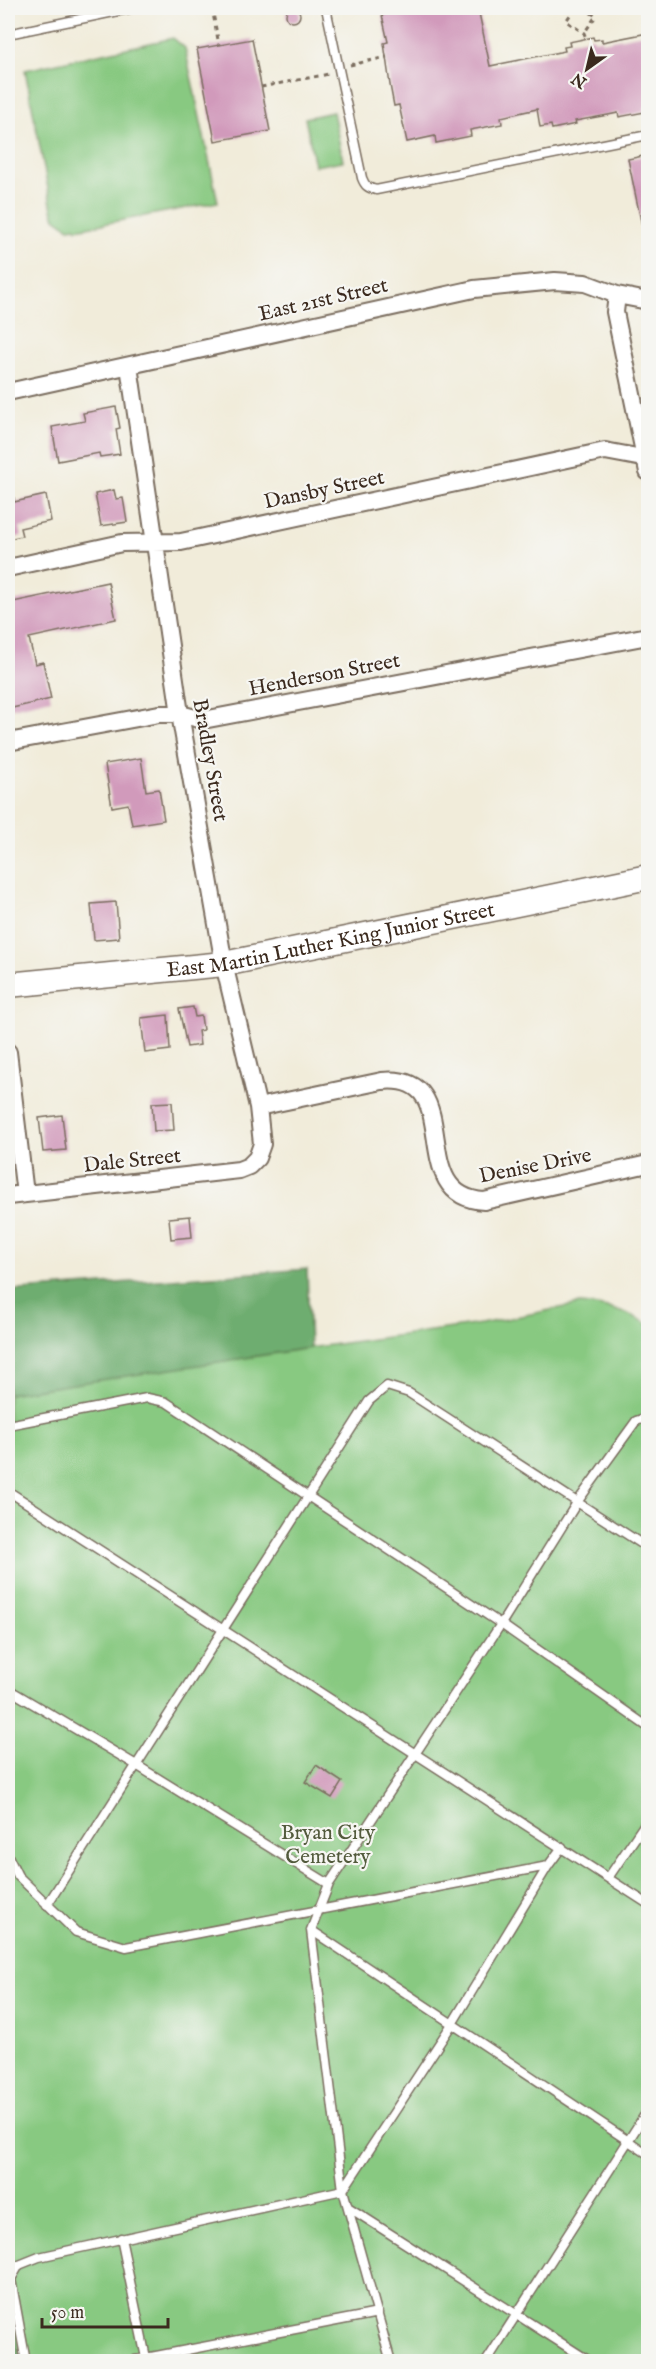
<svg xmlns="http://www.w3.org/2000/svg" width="656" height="2369" font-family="'IM FELL English',serif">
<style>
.green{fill:#88c981;stroke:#627a50;stroke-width:1.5}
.forest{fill:#6ead6f;stroke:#546c46;stroke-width:1.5}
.building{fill:#d19abb}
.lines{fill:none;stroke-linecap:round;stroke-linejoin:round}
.lane-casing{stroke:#7b6e60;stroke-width:11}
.street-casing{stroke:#7b6e60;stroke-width:20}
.secondary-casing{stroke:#7b6e60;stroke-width:27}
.path{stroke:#7b6e60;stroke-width:3;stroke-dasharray:4.5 4.5;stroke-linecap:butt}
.lane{stroke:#fff;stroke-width:8}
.street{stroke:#fff;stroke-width:16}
.secondary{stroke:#fff;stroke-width:24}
.labels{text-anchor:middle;stroke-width:4.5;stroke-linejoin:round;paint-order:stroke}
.street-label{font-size:21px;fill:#3b2a1e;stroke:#f6f6f2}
.park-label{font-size:21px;fill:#525a3c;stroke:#f6f6f2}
</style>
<rect width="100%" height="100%" fill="#f6f6f2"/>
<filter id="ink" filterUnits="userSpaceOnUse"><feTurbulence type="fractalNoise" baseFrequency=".0167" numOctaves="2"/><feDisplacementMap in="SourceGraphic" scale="12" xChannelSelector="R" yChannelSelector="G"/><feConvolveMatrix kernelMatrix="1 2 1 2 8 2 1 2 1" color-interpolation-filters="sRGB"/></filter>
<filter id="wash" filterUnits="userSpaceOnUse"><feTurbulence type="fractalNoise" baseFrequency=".008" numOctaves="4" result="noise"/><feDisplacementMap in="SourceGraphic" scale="24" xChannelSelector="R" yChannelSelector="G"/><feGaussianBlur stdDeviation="1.35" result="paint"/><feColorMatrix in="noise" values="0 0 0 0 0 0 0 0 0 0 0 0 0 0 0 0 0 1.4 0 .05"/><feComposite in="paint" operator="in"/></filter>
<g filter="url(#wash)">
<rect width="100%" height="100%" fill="#f1ecda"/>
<path class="green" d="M 173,38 L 185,48 L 218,202 L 77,229 L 76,227 L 69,228 L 55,218 L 52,209 L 25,70 Z
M 333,112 L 343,161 L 315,166 L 305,118 Z
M 580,1304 C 605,1306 627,1311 648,1324 L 648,2361 L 20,2361 L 8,2294 L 8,1394 L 209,1362 L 481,1324 Z"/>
<path class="forest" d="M 307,1269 L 310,1348 L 8,1394 L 8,1291 Z
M 8,2294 L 20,2361 L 8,2361 Z"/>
<g id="blocks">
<path class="building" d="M286 15a7 7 0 1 1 14 0a7 7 0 1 1-14 0Z
M 410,8 L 478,8 L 490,66 L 565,51 L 564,47 L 570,46 L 569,42 L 593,37 L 594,40 L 602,39 L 602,42 L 648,33 L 648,107 L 644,108 L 645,112 L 619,117 L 618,113 L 608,115 L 575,121 L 576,124 L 552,129 L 551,125 L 540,127 L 537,109 L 501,117 L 502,124 L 470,130 L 471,136 L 436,143 L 435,136 L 407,142 L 399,105 L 394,106 L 390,85 L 384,43 L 388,42 L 382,15 L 410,10 Z
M 252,39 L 270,131 L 215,141 L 197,49 Z
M 648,155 L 648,225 L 642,226 L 628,159 Z
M 116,407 L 120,428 L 116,429 L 120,454 L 100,457 L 99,453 L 58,461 L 52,427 L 85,421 L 83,413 Z
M 114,490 L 116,499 L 123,498 L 127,522 L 101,526 L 95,494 Z
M 46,495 L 51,521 L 20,528 L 22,536 L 8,539 L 8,498 L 14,498 L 14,502 Z
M 108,582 L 116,619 L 29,638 L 35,664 L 43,662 L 51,699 L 8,709 L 8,603 Z
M 141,758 L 146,791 L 159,789 L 164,820 L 132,825 L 128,804 L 112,807 L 105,764 Z
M 116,902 L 119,938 L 94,940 L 91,904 Z
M 193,1007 L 195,1017 L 201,1016 L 203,1030 L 198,1031 L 200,1045 L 187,1047 L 179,1009 Z
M 168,1015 L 170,1050 L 145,1053 L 141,1018 Z
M 172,1102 L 174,1130 L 154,1131 L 152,1103 Z
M 62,1115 L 66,1150 L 43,1152 L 39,1118 Z
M 190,1216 L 192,1237 L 171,1239 L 169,1218 Z
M 316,1765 L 342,1782 L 332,1798 L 305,1782 Z"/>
</g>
</g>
<g filter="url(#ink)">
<use href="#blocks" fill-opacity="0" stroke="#7b6e60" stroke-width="1.5"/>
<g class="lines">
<g class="lane-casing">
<path id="lane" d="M 326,8 L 362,178 C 365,186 368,188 376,190 L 648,135
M 8,34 L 133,8
M 8,1425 L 147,1398 L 166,1402 L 501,1624 L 648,1727
M 8,1491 L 648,1904
M 8,1689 L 138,1766 L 329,1884
M 8,1856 L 18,1876 L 76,1932 L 126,1947 L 548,1866
M 608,1878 L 648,1819
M 47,1905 L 369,1401 L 387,1386 L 409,1393 L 648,1548
M 311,1930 L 648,2154
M 348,2207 L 591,2362
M 121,2238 L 146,2358
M 26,2362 L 11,2279 L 19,2265 L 39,2257 L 343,2190 L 452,2024 L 548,1866 L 562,1847
M 125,2362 L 378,2313
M 391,2362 L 343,2190 L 311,1930 L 329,1884 L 501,1624 L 578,1501 L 636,1421 L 648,1417
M 486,2362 L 648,2110"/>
</g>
<g class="street-casing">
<path id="street" d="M 617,295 L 615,312 L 648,472
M 8,392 L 474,289 L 555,281 L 585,283 L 617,295 L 648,301
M 8,568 L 122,543 L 181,542 L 605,451 L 648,459
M 8,742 L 159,714 L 180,714 L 203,720 L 648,636
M 8,1052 L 25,1194
M 258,1107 L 382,1081 C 469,1072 403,1196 484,1201 L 648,1164
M 8,1196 L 239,1170 L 249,1166 L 257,1158 L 262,1144 L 258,1107 L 224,964 L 180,714 L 129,366"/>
</g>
<g class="secondary-casing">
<g id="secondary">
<path id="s1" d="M 8,985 L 224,964 L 648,877"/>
</g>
</g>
<path class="path" d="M 212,8 L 219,45
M 575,8 L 566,21 L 584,33 L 586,38
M 583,8 L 596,16 L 584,33
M 350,65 L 387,57
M 261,87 L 329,74"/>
<use href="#lane" class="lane"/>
<use href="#street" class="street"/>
<use href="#secondary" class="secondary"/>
</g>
</g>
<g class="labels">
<g class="street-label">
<text transform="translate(323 299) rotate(-13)" y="7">East 21st Street</text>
<text transform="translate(324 489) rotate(-12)" y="7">Dansby Street</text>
<text transform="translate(324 674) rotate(-11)" y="7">Henderson Street</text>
<text transform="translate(211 760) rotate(80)" y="7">Bradley Street</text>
<text dy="7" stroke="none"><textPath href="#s1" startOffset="326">East Martin Luther King Junior Street</textPath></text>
<text transform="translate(132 1160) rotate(-6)" y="7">Dale Street</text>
<text transform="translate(535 1165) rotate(-11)" y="7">Denise Drive</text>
</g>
<g class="park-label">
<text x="328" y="1839">Bryan City<tspan x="328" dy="24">Cemetery</tspan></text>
</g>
</g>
<rect width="656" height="2369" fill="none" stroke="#f6f6f2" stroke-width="30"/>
<g transform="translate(587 69) rotate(214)" stroke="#f6f6f2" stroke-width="4.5" paint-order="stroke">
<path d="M0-4.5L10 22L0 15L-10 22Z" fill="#3b2a1e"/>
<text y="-9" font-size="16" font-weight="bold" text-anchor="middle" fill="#3b2a1e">N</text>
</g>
<path d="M42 2318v9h126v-9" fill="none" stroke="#3b2a1e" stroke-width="3"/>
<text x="51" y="2318" font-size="18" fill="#3b2a1e" stroke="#f6f6f2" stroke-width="4.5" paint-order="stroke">50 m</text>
</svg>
